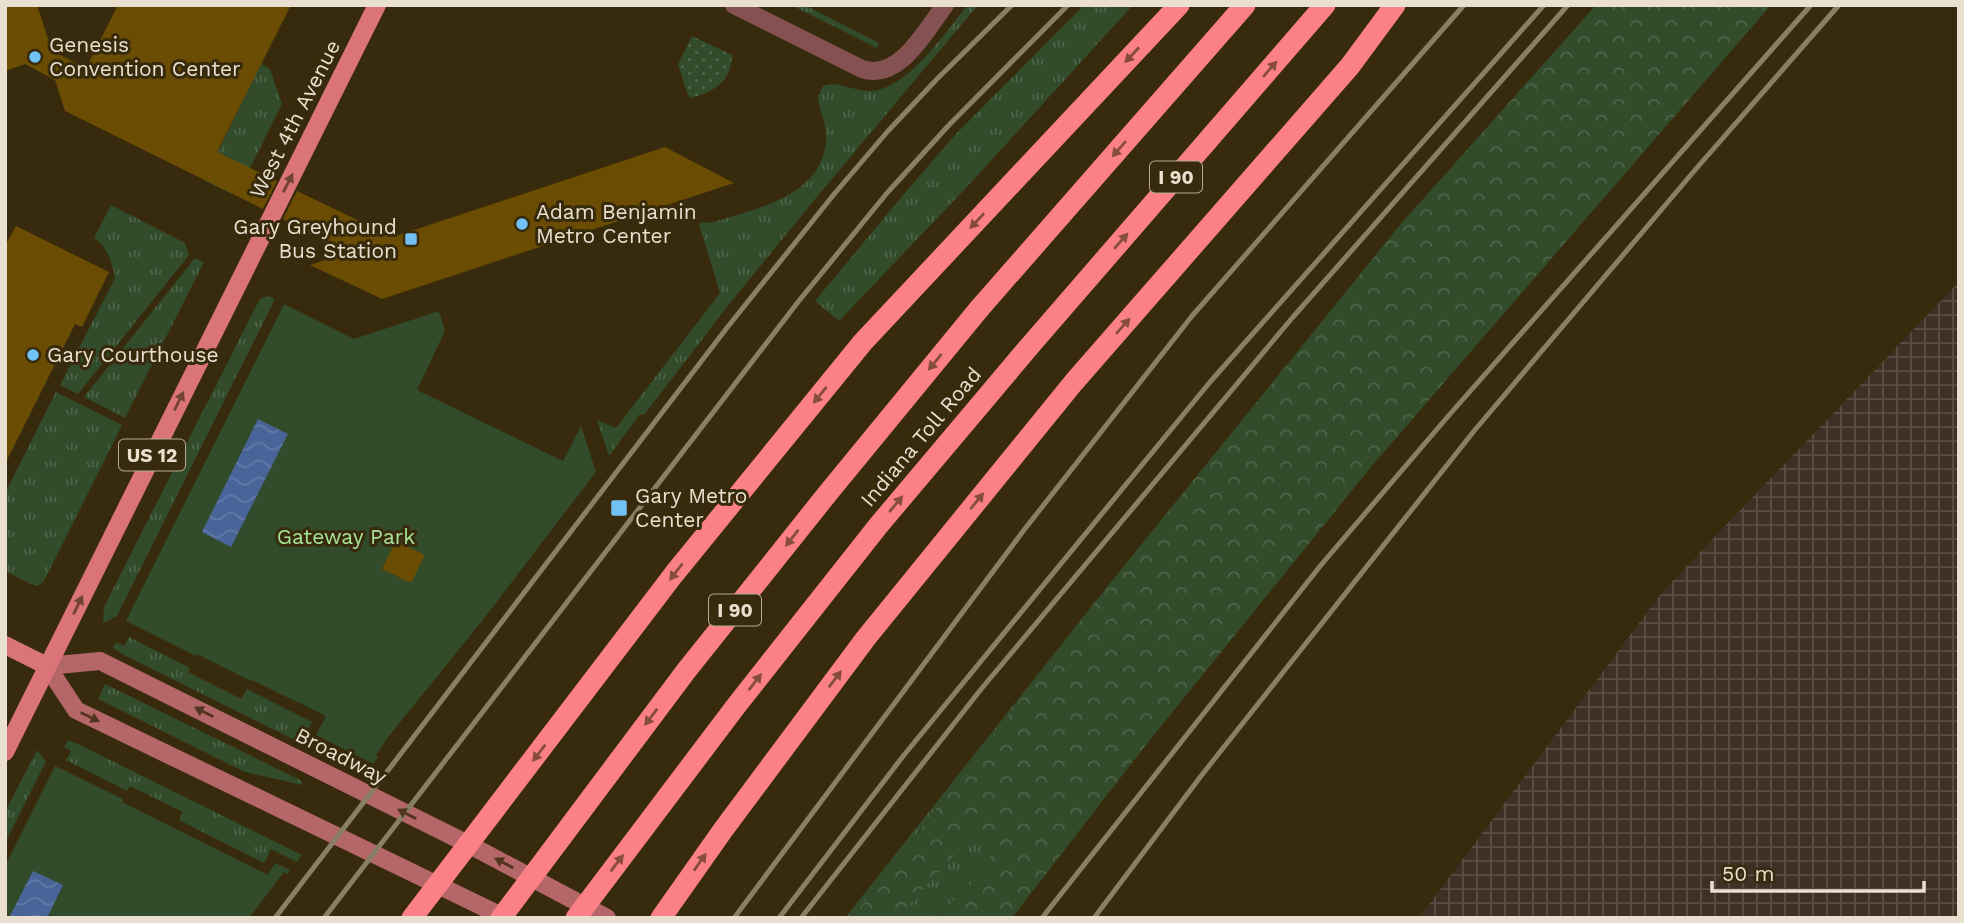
<svg xmlns="http://www.w3.org/2000/svg" width="1964" height="923" font-family="'Work Sans',sans-serif">
<style>
.industrial{fill:url(#industrial-grid)}
.grass{fill:url(#grass-tufts)}
.forest{fill:url(#forest-crowns)}
.park{fill:#314b2b}
.garden{fill:url(#garden-dots)}
.water{fill:url(#water-waves)}
.building{fill:#6a4d02}
.lines{fill:none;stroke-linecap:round;stroke-linejoin:round}
.street{stroke:#845253;stroke-width:18}
.secondary{stroke:#b56668;stroke-width:18}
.primary{stroke:#da7478;stroke-width:18}
.highway{stroke:#fc8187;stroke-width:21}
.rail{stroke:#897e66;stroke-width:5}
.highway-bridge{stroke:#fc8187;stroke-width:21}
.oneway{fill:#864d3d}
.oneway2{fill:#714432}
.oneway3{fill:#51361e}
.poi-dot{fill:#72c1f5;stroke:#382a0c;stroke-width:2.5}
.labels{text-anchor:middle;stroke-width:6;stroke-linejoin:round;paint-order:stroke}
.shield{fill:#382a0c;stroke:#b4a995;stroke-width:2}
.shield-label{font-size:19px;font-weight:bold;fill:#e9e0d0}
.poi-label{font-size:21px;fill:#e9e0d0;stroke:#382a0c;text-anchor:start}
.street-label{font-size:21px;fill:#e9e0d0;stroke:#382a0c}
.park-label{font-size:21px;fill:#a7e397;stroke:#382a0c}
</style>
<defs>
<pattern id="industrial-grid" width="8" height="8" patternUnits="userSpaceOnUse" patternTransform="scale(1.75)"><rect width="8" height="8" fill="#402f25"/><path d="M0 4h8M4 0v8" fill="none" stroke="#5c4d44"/></pattern>
<pattern id="grass-tufts" width="24" height="20" patternUnits="userSpaceOnUse" patternTransform="scale(1.75)"><rect width="24" height="20" fill="#314b2b"/><path d="M3 7l-1-3M5 7V3M7 7l1-3M15 17l-1-3M17 17v-4M19 17l1-3" fill="none" stroke="#4f6549"/></pattern>
<pattern id="forest-crowns" width="20" height="18" patternUnits="userSpaceOnUse" patternTransform="scale(1.75)"><rect width="20" height="18" fill="#314b2b"/><path d="M2 6a3 3 0 1 1 6 0M12 15a3 3 0 1 1 6 0" fill="none" stroke="#4f6549"/></pattern>
<pattern id="garden-dots" width="8" height="8" patternUnits="userSpaceOnUse" patternTransform="scale(1.75)"><rect width="8" height="8" fill="#314b2b"/><path d="M2 2h.1M6 6h.1" fill="none" stroke="#4f6549" stroke-width="1.8" stroke-linecap="round"/></pattern>
<pattern id="water-waves" width="16" height="10" patternUnits="userSpaceOnUse" patternTransform="scale(1.75)"><rect width="16" height="10" fill="#486498"/><path d="M0 5q4-4 8 0t8 0" fill="none" stroke="#627aa5"/></pattern>
</defs>
<rect width="100%" height="100%" fill="#382a0c"/>
<path class="industrial" d="M 1959,282 L 1959,918 L 1419,918 L 1663,591 Z"/>
<path class="grass" d="M 791,5 L 805,5 L 879,43 L 877,48 Z
M 968,5 L 978,5 L 816,198 L 730,303 L 644,415 L 640,414 L 609,456 L 597,420 L 616,428 L 720,293 L 699,224 L 703,222 L 711,223 C 756,208 823,197 826,139 C 827,121 818,111 818,96 L 823,86 C 838,80 855,92 871,91 C 908,89 945,32 968,5 Z
M 1084,5 L 1133,5 L 965,189 L 839,321 L 815,301 L 903,195 L 955,135 Z
M 261,64 L 270,69 L 282,104 L 249,170 L 243,174 L 232,194 L 204,180 Z
M 111,205 L 185,243 L 189,255 L 78,394 L 60,385 L 115,278 C 113,264 107,246 94,238 Z
M 195,258 L 204,262 L 125,418 L 84,397 Z
M 268,296 L 275,299 L 117,616 L 103,623 L 104,607 L 255,308 L 261,298 Z
M 56,392 L 122,425 L 44,581 L 38,586 L 29,583 L 5,571 L 5,493 Z
M 1094,603 L 852,918 L 845,918 Z
M 129,637 L 190,668 L 188,672 L 241,699 L 247,689 L 312,722 L 301,743 L 126,656 L 113,648 L 116,642 L 124,646 Z
M 105,684 L 302,781 L 302,785 L 245,772 L 98,699 Z
M 68,740 L 80,745 L 302,855 L 297,862 L 271,849 L 264,863 L 179,820 L 183,812 L 130,786 L 127,791 L 66,760 L 71,751 L 64,747 Z
M 37,750 L 46,761 L 5,843 L 5,812 Z
M 970,835 L 993,852 L 986,870 L 936,918 L 897,918 Z"/>
<path class="forest" d="M 1596,5 L 1771,5 L 1371,467 L 1145,746 L 1012,918 L 936,918 L 986,870 L 992,852 L 971,836 L 897,918 L 852,918 L 1094,603 L 1399,226 Z"/>
<path class="park" d="M 284,304 L 354,339 L 439,311 L 445,331 L 417,390 L 563,461 L 581,426 L 596,472 L 482,621 L 389,736 L 376,755 L 378,757 L 373,764 L 316,735 L 326,716 L 252,680 L 251,681 L 197,654 L 196,656 L 126,621 Z
M 55,766 L 123,799 L 122,802 L 268,875 L 275,863 L 290,870 L 288,874 L 284,872 L 249,918 L 5,918 L 5,866 Z"/>
<path class="garden" d="M 692,36 L 732,55 C 732,81 713,93 690,98 L 688,95 L 678,64 Z"/>
<path class="water" d="M 258,419 L 288,434 L 231,547 L 202,532 Z
M 33,871 L 63,885 L 47,918 L 9,918 Z"/>
<path class="building" d="M 5,5 L 37,5 L 52,51 L 86,68 L 118,5 L 291,5 L 217,152 L 277,181 L 263,209 L 65,111 L 55,80 L 25,64 L 5,71 Z
M 665,147 L 734,183 L 382,299 L 310,265 L 351,251 L 283,219 L 297,191 L 393,237 Z
M 16,226 L 109,272 L 82,327 L 75,324 L 5,464 L 5,246 Z
M 396,541 L 425,555 L 411,583 L 382,569 Z"/>
<g class="lines">
<path class="street" d="M 734,5 L 862,69 C 899,82 926,30 945,5"/>
<path class="secondary" d="M 506,918 L 76,710 L 47,666 L 100,661 L 468,844 L 607,918"/>
<path class="primary" d="M 5,645 L 47,666
M 5,752 L 377,5"/>
<path class="highway" d="M 979,309 L 1245,5
M 1028,348 L 1325,5
M 412,918 L 674,574 L 863,342 L 1179,5
M 661,918 L 723,830 L 866,638 L 1074,382 L 1350,66 L 1395,5"/>
<path class="rail" d="M 275,918 L 726,329 L 835,193 L 888,131 L 937,79 L 1012,5
M 324,918 L 798,302 L 887,193 L 949,125 L 1068,5
M 734,918 L 1024,530 L 1192,316 L 1464,5
M 779,918 L 904,755 L 1210,382 L 1544,5
M 801,918 L 982,688 L 1293,317 L 1568,5
M 1042,918 L 1321,565 L 1450,414 L 1811,5
M 1094,918 L 1201,776 L 1474,431 L 1695,170 L 1839,5"/>
<path class="highway-bridge" d="M 501,918 L 686,671 L 828,493 L 979,309
M 576,918 L 736,706 L 878,526 L 1028,348"/>
</g>
<defs><path id="oneway-solid" d="M-6-.8H1V-3.2L6.5 0L1 3.2V.8H-6Z" transform="scale(1.75)"/></defs>
<g class="oneway">
<use href="#oneway-solid" transform="translate(1132 55) rotate(133)"/>
<use href="#oneway-solid" transform="translate(1270 69) rotate(-49)"/>
<use href="#oneway-solid" transform="translate(1119 149) rotate(131)"/>
<use href="#oneway-solid" transform="translate(977 221) rotate(133)"/>
<use href="#oneway-solid" transform="translate(1121 241) rotate(-49)"/>
<use href="#oneway-solid" transform="translate(1123 326) rotate(-49)"/>
<use href="#oneway-solid" transform="translate(935 362) rotate(129)"/>
<use href="#oneway-solid" transform="translate(820 395) rotate(129)"/>
<use href="#oneway-solid" transform="translate(977 501) rotate(-51)"/>
<use href="#oneway-solid" transform="translate(896 504) rotate(-50)"/>
<use href="#oneway-solid" transform="translate(792 538) rotate(128)"/>
<use href="#oneway-solid" transform="translate(676 572) rotate(128)"/>
<use href="#oneway-solid" transform="translate(835 679) rotate(-53)"/>
<use href="#oneway-solid" transform="translate(755 682) rotate(-52)"/>
<use href="#oneway-solid" transform="translate(651 717) rotate(127)"/>
<use href="#oneway-solid" transform="translate(539 753) rotate(127)"/>
<use href="#oneway-solid" transform="translate(700 862) rotate(-55)"/>
<use href="#oneway-solid" transform="translate(617 863) rotate(-53)"/>
</g>
<g class="oneway2">
<use href="#oneway-solid" transform="translate(288 183) rotate(-63)"/>
<use href="#oneway-solid" transform="translate(179 401) rotate(-64)"/>
<use href="#oneway-solid" transform="translate(78 605) rotate(-64)"/>
</g>
<g class="oneway3">
<use href="#oneway-solid" transform="translate(204 712) rotate(-153)"/>
<use href="#oneway-solid" transform="translate(90 717) rotate(26)"/>
<use href="#oneway-solid" transform="translate(407 814) rotate(-153)"/>
<use href="#oneway-solid" transform="translate(504 863) rotate(-152)"/>
</g>
<g class="poi-dot">
<circle cx="35" cy="57" r="7"/>
<circle cx="522" cy="224" r="7"/>
<rect x="404" y="232" width="14" height="14" rx="3.5"/>
<circle cx="33" cy="355" r="7"/>
<rect x="610" y="499" width="18" height="18" rx="3.5"/>
</g>
<g class="labels">
<g class="shield">
<rect x="1150" y="161.5" width="52" height="31" rx="5"/>
<rect x="119" y="439.5" width="66" height="31" rx="5"/>
<rect x="709" y="594.5" width="52" height="31" rx="5"/>
</g>
<g class="shield-label">
<text x="1176" y="184">I 90</text>
<text x="152" y="462">US 12</text>
<text x="735" y="617">I 90</text>
</g>
<g class="poi-label">
<text x="49" y="52">Genesis<tspan x="49" dy="24">Convention Center</tspan></text>
<text x="536" y="219">Adam Benjamin<tspan x="536" dy="24">Metro Center</tspan></text>
<text x="397" y="234" text-anchor="end">Gary Greyhound<tspan x="397" dy="24">Bus Station</tspan></text>
<text x="47" y="362">Gary Courthouse</text>
<text x="635" y="503">Gary Metro<tspan x="635" dy="24">Center</tspan></text>
</g>
<g class="street-label">
<text transform="translate(295 119) rotate(-63)" y="7">West 4th Avenue</text>
<text transform="translate(921 437) rotate(-50)" y="7">Indiana Toll Road</text>
<text transform="translate(341 756) rotate(27)" y="7">Broadway</text>
</g>
<g class="park-label">
<text x="346" y="544">Gateway Park</text>
</g>
</g>
<rect width="1964" height="923" fill="none" stroke="#e9e0d0" stroke-width="14"/>
<path d="M1712 881v10h212v-10" fill="none" stroke="#e9e0d0" stroke-width="3.5"/>
<text x="1722" y="881" font-size="21" fill="#e9e0d0" stroke="#382a0c" stroke-width="5" paint-order="stroke">50 m</text>
</svg>
